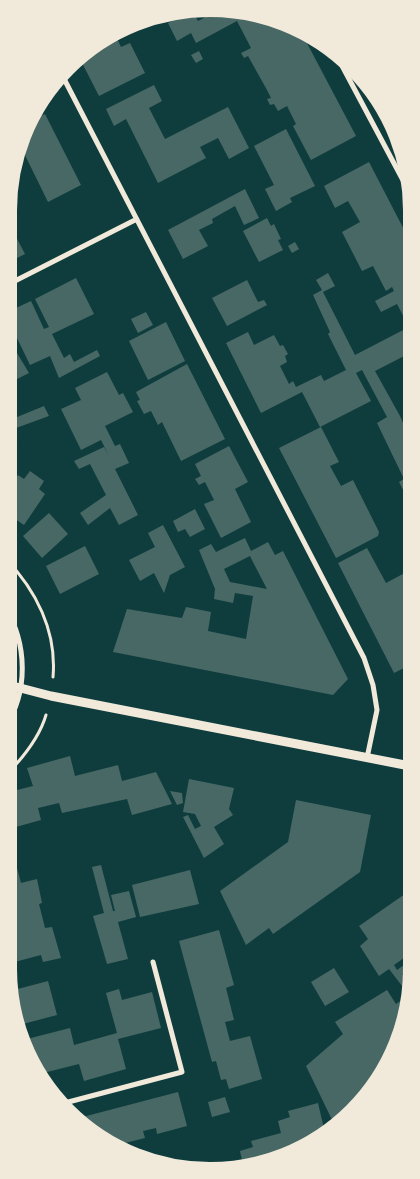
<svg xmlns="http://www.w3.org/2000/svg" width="420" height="1179" font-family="'Alegreya Sans',sans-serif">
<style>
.building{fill:#486865;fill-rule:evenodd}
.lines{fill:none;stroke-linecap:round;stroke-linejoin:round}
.path{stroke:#f1e9da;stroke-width:3}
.minor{stroke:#f1e9da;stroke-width:5}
.tertiary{stroke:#f1e9da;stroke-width:9}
.rim{fill:none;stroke:#f1e9da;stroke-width:6}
</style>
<rect width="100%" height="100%" fill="#0f3d3e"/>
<path class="building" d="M 184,7 L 191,7 L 198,21 L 215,12 L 213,9 L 263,12 L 299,28 L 356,136 L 311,160 L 293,126 L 296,124 L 287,106 L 278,111 L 274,104 L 270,105 L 267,99 L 271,98 L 267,90 L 248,56 L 244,58 L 241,53 L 251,48 L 237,21 L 196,43 L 191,33 L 177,41 L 168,23 L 182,16 L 178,9 Z
M 175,9 L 179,15 L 169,20 L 166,13 Z
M 113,30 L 121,47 L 130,43 L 145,73 L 99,96 L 79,57 L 108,32 Z
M 199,51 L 203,59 L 196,63 L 191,55 Z
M 154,85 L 162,101 L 149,108 L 165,139 L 228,107 L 249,148 L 229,159 L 218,138 L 200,147 L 206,158 L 158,183 L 126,119 L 114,126 L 106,109 Z
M 45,114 L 81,185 L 48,202 L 19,143 L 29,122 Z
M 286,129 L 315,186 L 290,198 L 292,202 L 276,211 L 265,189 L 274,185 L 254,146 Z
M 369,162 L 413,247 L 414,351 L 375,371 L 400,416 L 414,448 L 414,511 L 399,482 L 404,479 L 377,423 L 387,417 L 362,370 L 356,373 L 371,401 L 320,427 L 302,392 L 261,413 L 226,343 L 248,332 L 254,345 L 274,335 L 280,346 L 283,345 L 288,354 L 285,356 L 287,362 L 280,366 L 289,384 L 293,381 L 296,387 L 321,375 L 324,381 L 346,370 L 328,334 L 330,332 L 313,295 L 322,290 L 316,280 L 328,273 L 335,286 L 323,292 L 355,355 L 409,327 L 397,304 L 381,312 L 375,301 L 394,291 L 392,287 L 386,291 L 373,266 L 362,271 L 342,232 L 360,222 L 348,201 L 335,208 L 324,186 Z
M 9,183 L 15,196 L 9,199 L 7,195 Z
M 245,189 L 259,218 L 244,225 L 235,206 L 212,219 L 213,223 L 199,230 L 208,246 L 183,259 L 168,230 Z
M 5,216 L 25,254 L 5,264 Z
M 267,218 L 271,226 L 274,224 L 281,239 L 278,240 L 283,250 L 259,262 L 243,231 Z
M 295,242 L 299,249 L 292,253 L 288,246 Z
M 76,278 L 94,314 L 52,334 L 64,358 L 70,354 L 74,362 L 97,350 L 100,356 L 59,378 L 50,356 L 30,365 L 5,313 L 31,301 L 44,329 L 49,327 L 35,299 Z
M 247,280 L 258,302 L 264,300 L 267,305 L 227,326 L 212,298 Z
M 146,312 L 153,325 L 138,333 L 131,319 Z
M 166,322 L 185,361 L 148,380 L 129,341 Z
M 8,338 L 29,373 L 5,385 L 5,339 Z
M 187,364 L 225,439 L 181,461 L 162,422 L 158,425 L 151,411 L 144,414 L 137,401 L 140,400 L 136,392 Z
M 107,372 L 119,395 L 123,393 L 133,412 L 105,426 L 115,446 L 120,444 L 129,463 L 115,469 L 138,515 L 119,525 L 110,508 L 88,525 L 80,513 L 106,495 L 90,464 L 79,469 L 74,461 L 104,447 L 109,456 L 101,440 L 81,450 L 61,409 L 81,400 L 75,388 Z
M 44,406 L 49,416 L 5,432 L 5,422 Z
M 321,427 L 339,462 L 330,466 L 341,486 L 353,480 L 379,532 L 378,536 L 336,558 L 279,448 Z
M 229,446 L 248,482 L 235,489 L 251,522 L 221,538 L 204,504 L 214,500 L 205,482 L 199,485 L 195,479 L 201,476 L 195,464 Z
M 30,471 L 44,481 L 39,489 L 45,494 L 24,525 L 5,512 L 5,494 L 18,475 L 24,479 Z
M 195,509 L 205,529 L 190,537 L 185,529 L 178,532 L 173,521 Z
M 49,513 L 68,534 L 42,558 L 23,536 Z
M 163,525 L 185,567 L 170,575 L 164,593 L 154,573 L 140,581 L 129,560 L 155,547 L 148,533 Z
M 245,538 L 251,551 L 268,542 L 275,555 L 283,551 L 348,679 L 333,695 L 113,652 L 127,609 L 182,618 L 186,607 L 211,612 L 208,631 L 246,639 L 253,596 L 235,593 L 233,603 L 214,599 L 215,589 L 199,550 L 211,544 L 216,552 ZM 250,556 L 255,566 L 267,589 L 230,582 L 224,569 Z
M 85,546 L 99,574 L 60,594 L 46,566 Z
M 367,548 L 386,583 L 414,568 L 414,663 L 394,673 L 338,563 Z
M 70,756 L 75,776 L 118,765 L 122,781 L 156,772 L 172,804 L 132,815 L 127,799 L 62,813 L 59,803 L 38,808 L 41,820 L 5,830 L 5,793 L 33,786 L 27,768 Z
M 189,779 L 234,788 L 229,809 L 233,815 L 214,827 L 224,844 L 204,858 L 183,817 L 188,815 L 195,829 L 201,826 L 195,814 L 183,812 Z
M 170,791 L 182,793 L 183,803 L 177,805 Z
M 296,800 L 371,815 L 360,872 L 273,934 L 269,928 L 246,945 L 220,891 L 288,842 Z
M 14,857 L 21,883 L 37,879 L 42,903 L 39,904 L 45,928 L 52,927 L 61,958 L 43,962 L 41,955 L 7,964 L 5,956 L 5,860 Z
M 101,865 L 113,911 L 115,911 L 111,895 L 129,891 L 136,917 L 118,922 L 128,959 L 107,964 L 93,916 L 104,913 L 92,867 Z
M 190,870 L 199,904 L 140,917 L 132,885 Z
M 415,887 L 415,950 L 394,965 L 397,970 L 415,957 L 415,965 L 402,974 L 412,988 L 408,1022 L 373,1094 L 336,1128 L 306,1066 L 343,1034 L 335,1022 L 387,990 L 396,1004 L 409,995 L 389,969 L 379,976 L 360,946 L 368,939 L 359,926 Z
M 219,930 L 234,985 L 226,988 L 234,1020 L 225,1022 L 230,1041 L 250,1036 L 262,1079 L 229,1089 L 226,1079 L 221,1080 L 216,1061 L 212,1062 L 179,941 Z
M 334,968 L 349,992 L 325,1006 L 311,982 Z
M 48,981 L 57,1015 L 23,1024 L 14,990 Z
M 119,989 L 122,1000 L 152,992 L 161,1028 L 118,1039 L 126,1069 L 84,1081 L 79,1064 L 39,1074 L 27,1039 L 70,1028 L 74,1045 L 117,1033 L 106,993 Z
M 178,1092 L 187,1126 L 157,1134 L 156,1128 L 143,1131 L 145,1138 L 109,1147 L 75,1119 Z
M 225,1097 L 230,1112 L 212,1117 L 208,1102 Z
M 318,1103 L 326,1137 L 285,1148 L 286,1155 L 250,1170 L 225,1171 L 243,1165 L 240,1151 L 253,1147 L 251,1141 L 281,1133 L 278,1121 L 290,1117 L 288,1111 Z
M 212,1164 L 213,1171 L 200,1172 L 199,1168 Z"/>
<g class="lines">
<path class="path" d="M 5,558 C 36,590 57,631 53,677
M 5,776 C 22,759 39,739 46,715"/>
<path class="minor" d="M 332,47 L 413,199
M 61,73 L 364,658 L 373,685 L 377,710 L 367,758
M 5,286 L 135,220
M 5,607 C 27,643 29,691 5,727
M 57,1105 L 182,1072 L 153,962"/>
<path class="tertiary" d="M 5,684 L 51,696 L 415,767"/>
</g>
<path d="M0 0H420V1179H0ZM210 14H210A196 196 0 0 1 406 210V969A196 196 0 0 1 210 1165H210A196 196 0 0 1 14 969V210A196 196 0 0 1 210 14Z" fill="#f1e9da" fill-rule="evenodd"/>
<path class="rim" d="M210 14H210A196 196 0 0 1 406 210V969A196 196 0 0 1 210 1165H210A196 196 0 0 1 14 969V210A196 196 0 0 1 210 14Z"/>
</svg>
